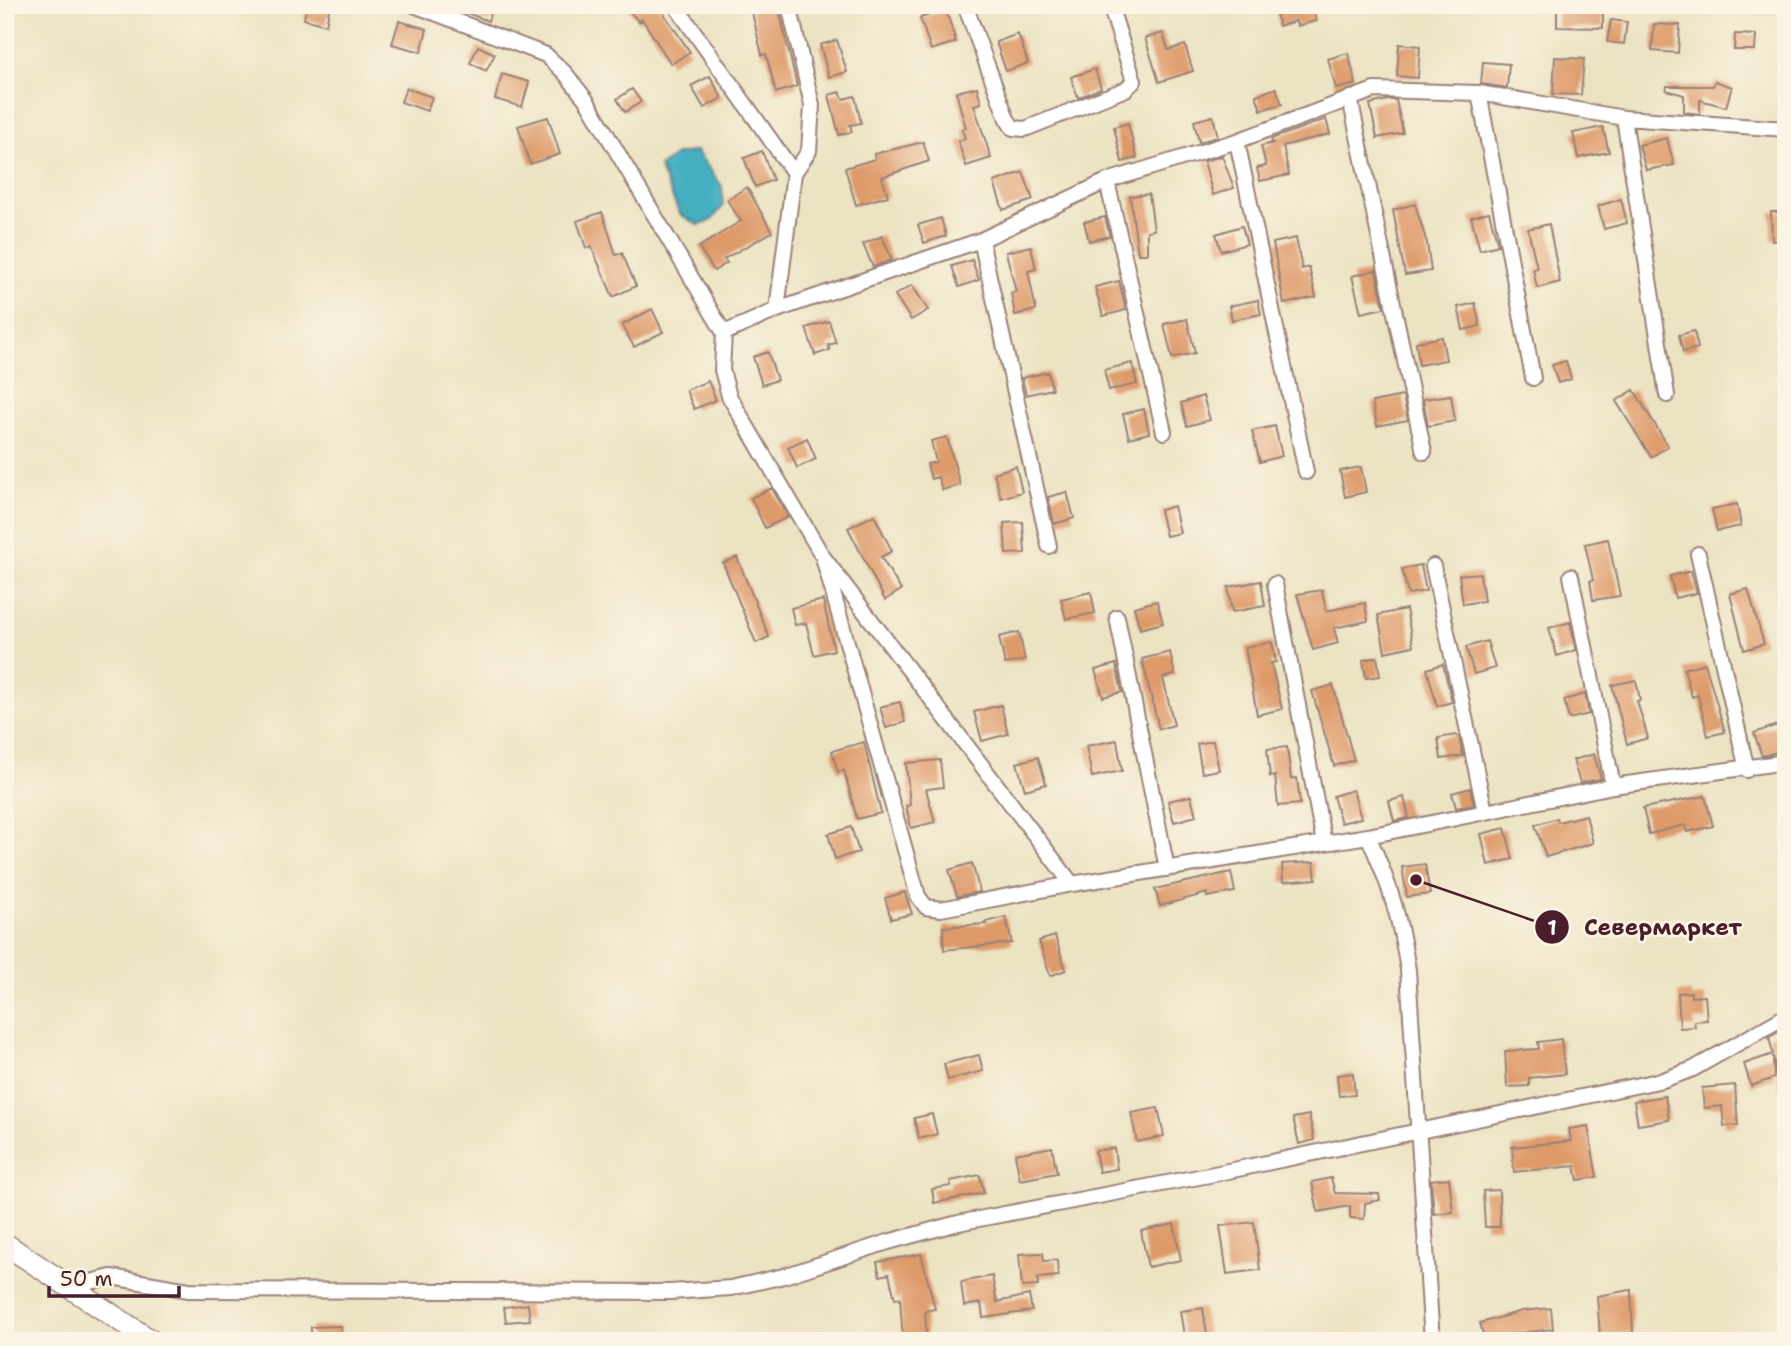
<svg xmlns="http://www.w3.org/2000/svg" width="1791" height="1346" font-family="'Shantell Sans',sans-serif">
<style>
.water{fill:#44afc2;stroke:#476776;stroke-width:2}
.building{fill:#de9a69}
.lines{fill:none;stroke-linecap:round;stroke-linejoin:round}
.street-casing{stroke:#9b8177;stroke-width:18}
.secondary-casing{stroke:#9b8177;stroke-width:24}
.street{stroke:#fff;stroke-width:14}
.secondary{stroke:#fff;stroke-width:21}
.leader{fill:none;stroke:#4a1f2b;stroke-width:2.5}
.callout-dot{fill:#4a1f2b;stroke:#fcf5e5;stroke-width:2.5}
.mark-label{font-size:21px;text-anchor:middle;font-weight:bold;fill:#fff}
.callout-label{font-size:23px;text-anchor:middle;font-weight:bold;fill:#4a1f2b;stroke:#fcf5e5;stroke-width:5;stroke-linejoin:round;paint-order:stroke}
</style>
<rect width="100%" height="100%" fill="#fcf5e5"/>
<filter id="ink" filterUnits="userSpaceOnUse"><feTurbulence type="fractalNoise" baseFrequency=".0143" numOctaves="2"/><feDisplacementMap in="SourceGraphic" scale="14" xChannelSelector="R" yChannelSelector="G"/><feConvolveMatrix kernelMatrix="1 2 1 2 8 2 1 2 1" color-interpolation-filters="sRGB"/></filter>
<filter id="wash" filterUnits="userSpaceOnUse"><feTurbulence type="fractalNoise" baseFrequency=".00686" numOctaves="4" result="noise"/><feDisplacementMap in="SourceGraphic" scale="28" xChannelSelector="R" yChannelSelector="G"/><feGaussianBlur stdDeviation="1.57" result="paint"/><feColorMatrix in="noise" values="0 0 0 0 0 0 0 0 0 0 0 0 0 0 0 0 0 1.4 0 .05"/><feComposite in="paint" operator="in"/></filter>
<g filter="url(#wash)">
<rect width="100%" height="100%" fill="#ece3c3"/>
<path class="water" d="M 696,151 L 722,186 L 723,206 L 711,221 L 698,225 L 680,214 L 659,167 L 676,155 Z"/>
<g id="blocks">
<path class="building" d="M 307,5 L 330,5 L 326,25 L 304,19 Z
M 446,5 L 493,5 L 488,21 Z
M 624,5 L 658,5 L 690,52 L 671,64 L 642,19 L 639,22 Z
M 763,5 L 778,5 L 797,86 L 776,93 L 766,54 L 762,55 L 751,8 Z
M 1274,5 L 1312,5 L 1316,21 L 1297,26 L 1296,21 L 1279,26 Z
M 1603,5 L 1603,28 L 1557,27 L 1557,7 Z
M 946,10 L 956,42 L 931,50 L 920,18 Z
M 1611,20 L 1627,22 L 1624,44 L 1607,42 Z
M 399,21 L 427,29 L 421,52 L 392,44 Z
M 1654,24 L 1680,25 L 1678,53 L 1652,51 Z
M 1163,33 L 1168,50 L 1185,45 L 1193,71 L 1159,82 L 1145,38 Z
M 1018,34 L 1028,63 L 1006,71 L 996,42 Z
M 1735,34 L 1756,35 L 1755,50 L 1734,50 Z
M 837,40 L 847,72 L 829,77 L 820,45 Z
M 1399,44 L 1420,46 L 1418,78 L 1397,76 Z
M 478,46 L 495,54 L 486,71 L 470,63 Z
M 1348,53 L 1356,84 L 1336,89 L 1328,59 Z
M 1555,57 L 1584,59 L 1581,95 L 1553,94 Z
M 1483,62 L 1509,64 L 1507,88 L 1481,84 Z
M 1095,69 L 1101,88 L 1078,98 L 1071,77 Z
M 502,74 L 529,82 L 522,107 L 495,99 Z
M 710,76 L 722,98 L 704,108 L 691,86 Z
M 1715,81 L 1732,87 L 1726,107 L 1700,100 L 1700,114 L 1684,112 L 1684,95 L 1666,90 L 1667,86 L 1713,86 Z
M 977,87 L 981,103 L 974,105 L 991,158 L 966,166 L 958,141 L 965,139 L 962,129 L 966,128 L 956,92 Z
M 406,88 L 432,97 L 427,111 L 401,102 Z
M 1276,88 L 1282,104 L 1261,110 L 1256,95 Z
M 632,89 L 641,102 L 625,112 L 617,99 Z
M 840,92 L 843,99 L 855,96 L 861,123 L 850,125 L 852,132 L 839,135 L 829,95 Z
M 1388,100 L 1396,100 L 1403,133 L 1377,138 L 1370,104 Z
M 1213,116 L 1218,137 L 1199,142 L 1194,121 Z
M 548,117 L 560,154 L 530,164 L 518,126 Z
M 1326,119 L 1330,134 L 1283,146 L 1289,175 L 1260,181 L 1257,168 L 1266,166 L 1261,146 L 1273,143 L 1271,139 Z
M 1128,123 L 1137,158 L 1122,162 L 1114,127 Z
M 1603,127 L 1609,152 L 1578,158 L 1573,133 Z
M 1667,138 L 1674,165 L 1646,170 L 1639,145 Z
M 923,142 L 929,161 L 882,177 L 888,196 L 856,205 L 845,168 L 875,159 L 874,154 Z
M 762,151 L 773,180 L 755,187 L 744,158 Z
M 1222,156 L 1234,188 L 1213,195 L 1204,161 Z
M 1023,172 L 1033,200 L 1003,210 L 994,182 Z
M 747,187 L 772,232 L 724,259 L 727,263 L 714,271 L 699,247 L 741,221 L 727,200 Z
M 1149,194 L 1154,230 L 1147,231 L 1147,254 L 1138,254 L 1130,196 Z
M 1621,199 L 1627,223 L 1604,229 L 1598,206 Z
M 1415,204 L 1427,243 L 1431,271 L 1405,275 L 1393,210 Z
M 602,212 L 616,255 L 622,253 L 636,286 L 613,297 L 591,246 L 586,248 L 577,221 Z
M 1489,212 L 1498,245 L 1480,250 L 1471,217 Z
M 1771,212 L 1786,212 L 1786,240 L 1772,241 Z
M 1105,217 L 1110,236 L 1089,241 L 1084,222 Z
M 941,218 L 946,236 L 924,243 L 918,225 Z
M 1549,224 L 1560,282 L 1537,288 L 1533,269 L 1537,268 L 1528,229 Z
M 1242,226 L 1247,244 L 1221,251 L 1216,234 Z
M 882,236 L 892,260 L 873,267 L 863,244 Z
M 1296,238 L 1302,269 L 1309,267 L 1316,297 L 1284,304 L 1273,243 Z
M 1031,246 L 1036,269 L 1028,271 L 1036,310 L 1015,315 L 1011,293 L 1016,292 L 1006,252 Z
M 972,260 L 979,280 L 959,287 L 952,266 Z
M 1376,270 L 1384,308 L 1361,313 L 1352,276 Z
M 1119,281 L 1126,310 L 1103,316 L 1095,287 Z
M 912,285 L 928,310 L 911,320 L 895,295 Z
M 1258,300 L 1261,314 L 1232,320 L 1229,306 Z
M 1475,303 L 1480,326 L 1463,330 L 1458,307 Z
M 652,309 L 663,332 L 634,347 L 622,325 Z
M 1187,319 L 1195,353 L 1172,358 L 1164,324 Z
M 829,321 L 836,343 L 828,345 L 830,350 L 815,355 L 806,328 Z
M 1694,331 L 1698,348 L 1683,352 L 1679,335 Z
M 1442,337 L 1446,360 L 1419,365 L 1416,342 Z
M 768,352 L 777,380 L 762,385 L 753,357 Z
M 1566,361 L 1571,379 L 1558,383 L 1552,365 Z
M 1132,363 L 1137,384 L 1109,390 L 1104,370 Z
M 1048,372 L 1052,389 L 1026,395 L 1022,378 Z
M 708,381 L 716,400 L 694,409 L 686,390 Z
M 1634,390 L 1668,446 L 1651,457 L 1616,401 Z
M 1451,395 L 1455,421 L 1428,426 L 1423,399 Z
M 1203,396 L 1210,420 L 1187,426 L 1181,403 Z
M 1403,396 L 1408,420 L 1377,426 L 1372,402 Z
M 1144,409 L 1149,433 L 1129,438 L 1123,414 Z
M 1275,426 L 1282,456 L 1260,462 L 1252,431 Z
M 947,437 L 960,485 L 942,490 L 938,477 L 931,479 L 927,464 L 936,462 L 931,441 Z
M 807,438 L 816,459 L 797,468 L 788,447 Z
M 1016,466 L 1022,492 L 1001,498 L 994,473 Z
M 1361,467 L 1366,492 L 1345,497 L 1340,471 Z
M 772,488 L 788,517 L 765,528 L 751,498 Z
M 1067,492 L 1074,518 L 1054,524 L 1048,497 Z
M 1737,504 L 1741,526 L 1717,531 L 1712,509 Z
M 1174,506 L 1180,533 L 1166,536 L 1160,510 Z
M 874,515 L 892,551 L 881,557 L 901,590 L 885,600 L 848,528 Z
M 1023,522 L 1025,553 L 1006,554 L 1004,523 Z
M 1608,539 L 1620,596 L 1593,600 L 1590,581 L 1593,580 L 1585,544 Z
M 737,557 L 769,637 L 756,643 L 723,563 Z
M 1421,565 L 1426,591 L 1408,594 L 1402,569 Z
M 1691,571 L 1697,593 L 1675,598 L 1670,576 Z
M 1480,573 L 1484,601 L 1463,604 L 1459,575 Z
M 1261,581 L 1265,606 L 1232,612 L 1228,587 Z
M 1748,589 L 1764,644 L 1744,650 L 1730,594 Z
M 1322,590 L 1326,611 L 1365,603 L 1368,621 L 1334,628 L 1338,643 L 1313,650 L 1297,594 Z
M 1091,592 L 1095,613 L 1066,619 L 1061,599 Z
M 823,600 L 834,650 L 814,655 L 806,623 L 795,625 L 791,608 Z
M 1157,601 L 1163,623 L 1140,629 L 1134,607 Z
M 1406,609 L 1413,646 L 1385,652 L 1378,615 Z
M 1570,622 L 1576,650 L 1557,656 L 1549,628 Z
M 1019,632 L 1025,660 L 1005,664 L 999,637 Z
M 1487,641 L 1495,668 L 1474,674 L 1466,647 Z
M 1272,642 L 1276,662 L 1271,663 L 1282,709 L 1257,715 L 1245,647 Z
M 1170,652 L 1175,675 L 1163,678 L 1174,725 L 1159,729 L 1142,659 Z
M 1377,657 L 1380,676 L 1366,678 L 1363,660 Z
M 1705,663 L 1725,732 L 1708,736 L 1698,695 L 1692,697 L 1684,669 Z
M 1116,664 L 1122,692 L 1103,697 L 1095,670 Z
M 1443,664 L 1452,702 L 1437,706 L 1427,669 Z
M 1636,680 L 1640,700 L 1637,701 L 1648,738 L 1627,744 L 1612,685 Z
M 1333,685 L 1354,760 L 1334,766 L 1312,691 Z
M 1585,694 L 1589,714 L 1569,719 L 1564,700 Z
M 900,702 L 905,722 L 886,728 L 880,707 Z
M 1001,705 L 1008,734 L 982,741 L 974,712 Z
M 1777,725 L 1786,750 L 1762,756 L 1754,733 Z
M 1456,735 L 1459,737 L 1463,756 L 1441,759 L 1438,738 Z
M 1117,740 L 1122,771 L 1092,777 L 1086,746 Z
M 1213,741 L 1219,770 L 1202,773 L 1197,744 Z
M 864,742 L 881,813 L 857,819 L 844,770 L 838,772 L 832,751 Z
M 1287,747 L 1291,779 L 1297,778 L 1300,804 L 1278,806 L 1275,776 L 1270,777 L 1267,749 Z
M 1594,754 L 1601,779 L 1580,783 L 1573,760 Z
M 1038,757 L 1046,784 L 1025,790 L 1017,763 Z
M 940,760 L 943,787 L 926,789 L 935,822 L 911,828 L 906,806 L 910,805 L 906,763 Z
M 1470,788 L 1474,805 L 1456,808 L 1452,793 Z
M 1353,790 L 1361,818 L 1341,823 L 1333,796 Z
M 1191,796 L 1196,816 L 1174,822 L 1168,801 Z
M 1705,796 L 1713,826 L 1687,832 L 1685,825 L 1649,834 L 1643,808 Z
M 1404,797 L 1409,818 L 1394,821 L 1389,801 Z
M 1586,815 L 1593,843 L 1546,857 L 1535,825 L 1557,818 L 1558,822 Z
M 851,827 L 859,852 L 835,859 L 828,834 Z
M 1505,828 L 1513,859 L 1488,865 L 1481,834 Z
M 1314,862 L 1316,879 L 1283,882 L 1282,864 Z
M 972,863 L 980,892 L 957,896 L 949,870 Z
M 1425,864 L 1430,894 L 1407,897 L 1402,867 Z
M 1231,872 L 1235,892 L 1207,897 L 1207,893 L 1160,906 L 1155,889 Z
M 905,892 L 912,914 L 891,919 L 885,898 Z
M 1006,917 L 1012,943 L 944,950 L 943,927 L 986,924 L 985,922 Z
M 1055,936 L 1066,970 L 1050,976 L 1039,941 Z
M 1691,992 L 1691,997 L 1705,996 L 1707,1020 L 1694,1021 L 1695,1027 L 1680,1028 L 1678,993 Z
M 1786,1028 L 1786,1087 L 1779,1088 L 1773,1056 L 1774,1078 L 1751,1086 L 1744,1064 L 1773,1054 L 1769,1037 Z
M 1561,1039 L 1565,1074 L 1529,1078 L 1529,1086 L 1507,1087 L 1505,1051 L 1539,1049 L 1538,1042 Z
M 979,1055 L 983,1071 L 948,1080 L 944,1064 Z
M 1353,1073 L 1355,1095 L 1339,1096 L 1337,1075 Z
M 1735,1085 L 1738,1125 L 1724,1126 L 1722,1106 L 1704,1108 L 1702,1088 Z
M 1665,1096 L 1669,1120 L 1638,1125 L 1634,1101 Z
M 1158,1108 L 1164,1136 L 1137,1142 L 1131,1113 Z
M 932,1114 L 937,1134 L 919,1139 L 914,1118 Z
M 1309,1115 L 1314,1140 L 1299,1144 L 1293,1118 Z
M 1588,1126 L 1597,1177 L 1578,1180 L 1575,1166 L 1514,1172 L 1512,1147 L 1571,1141 L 1569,1129 Z
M 1052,1147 L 1057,1173 L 1020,1180 L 1015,1154 Z
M 1114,1148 L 1117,1169 L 1099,1172 L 1095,1151 Z
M 980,1175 L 984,1193 L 934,1203 L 932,1189 L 951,1186 L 950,1181 Z
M 1331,1178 L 1335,1193 L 1379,1194 L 1380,1200 L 1365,1203 L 1364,1219 L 1350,1218 L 1350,1206 L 1318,1212 L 1312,1182 Z
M 1449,1178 L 1453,1212 L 1434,1214 L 1431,1180 Z
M 1499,1190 L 1500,1227 L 1485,1227 L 1483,1191 Z
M 1254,1222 L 1260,1270 L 1227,1274 L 1220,1226 Z
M 1174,1224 L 1181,1260 L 1148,1267 L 1141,1231 Z
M 1043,1253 L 1044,1261 L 1057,1260 L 1058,1276 L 1038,1278 L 1038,1286 L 1022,1287 L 1019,1254 Z
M 921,1254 L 935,1309 L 925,1311 L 927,1341 L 903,1341 L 900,1298 L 895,1299 L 889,1274 L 880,1276 L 877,1262 Z
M 992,1276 L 997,1302 L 1029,1295 L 1032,1311 L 983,1318 L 981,1303 L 964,1306 L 961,1282 Z
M 1631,1290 L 1633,1333 L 1600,1336 L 1597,1296 Z
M 528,1304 L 530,1320 L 506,1322 L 504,1307 Z
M 1203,1308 L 1208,1341 L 1185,1341 L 1180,1311 Z
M 1551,1308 L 1553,1329 L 1506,1335 L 1507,1341 L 1485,1341 L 1480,1323 L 1522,1311 Z
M 341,1326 L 341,1341 L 311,1341 L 311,1327 Z"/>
</g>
</g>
<g filter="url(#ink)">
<use href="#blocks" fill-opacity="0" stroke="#9b8177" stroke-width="2"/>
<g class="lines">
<g class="street-casing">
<path id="street" d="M 414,5 L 546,55 L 565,73 L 587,101 L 724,333 L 722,370 L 729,396 L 823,557 L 1072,884
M 675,5 L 794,173
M 965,5 L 1007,119 L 1013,128 L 1025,129 L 1126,89 L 1134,81 L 1110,5
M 1479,93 L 1533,378
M 1350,98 L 1424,452
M 1624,118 L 1667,395
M 1237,141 L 1306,472
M 1107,181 L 1164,432
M 981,240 L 1049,546
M 777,310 L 794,173 L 809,151 L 812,105 L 789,5
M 724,333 L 777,310 L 981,240 L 1107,181 L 1237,141 L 1374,90 L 1479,93 L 1624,118 L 1786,129
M 1698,554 L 1747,770
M 823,557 L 918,896 L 926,907 L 941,909 L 1072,884 L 1368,836 L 1613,786 L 1786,762
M 1433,566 L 1485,812
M 1571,576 L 1613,786
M 1275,584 L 1324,843
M 1117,617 L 1167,869
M 1368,836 C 1390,884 1400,918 1408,970 L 1432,1341
M 70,1287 L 111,1277 L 189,1290 L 670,1292 L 731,1288 L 784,1276 L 888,1242 L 958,1223 L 1209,1175 L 1663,1080 L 1693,1069 L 1786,1016"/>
</g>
<g class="secondary-casing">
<path id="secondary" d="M 5,1244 L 151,1341"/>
</g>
<use href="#street" class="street"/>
<use href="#secondary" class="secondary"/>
</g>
</g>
<path class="leader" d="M1416 880L1552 927"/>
<g class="callout-dot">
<circle cx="1416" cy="880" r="7"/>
<circle cx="1552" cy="927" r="18"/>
</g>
<g class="mark-label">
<text x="1552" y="935">1</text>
</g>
<g class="callout-label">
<text x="1663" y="935">Севермаркет</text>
</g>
<rect width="1791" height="1346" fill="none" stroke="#fcf5e5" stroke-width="28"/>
<path d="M49 1286v10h130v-10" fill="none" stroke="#4a1f2b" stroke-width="3.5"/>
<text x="60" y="1286" font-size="21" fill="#4a1f2b" stroke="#fcf5e5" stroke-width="5" paint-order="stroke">50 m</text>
</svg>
